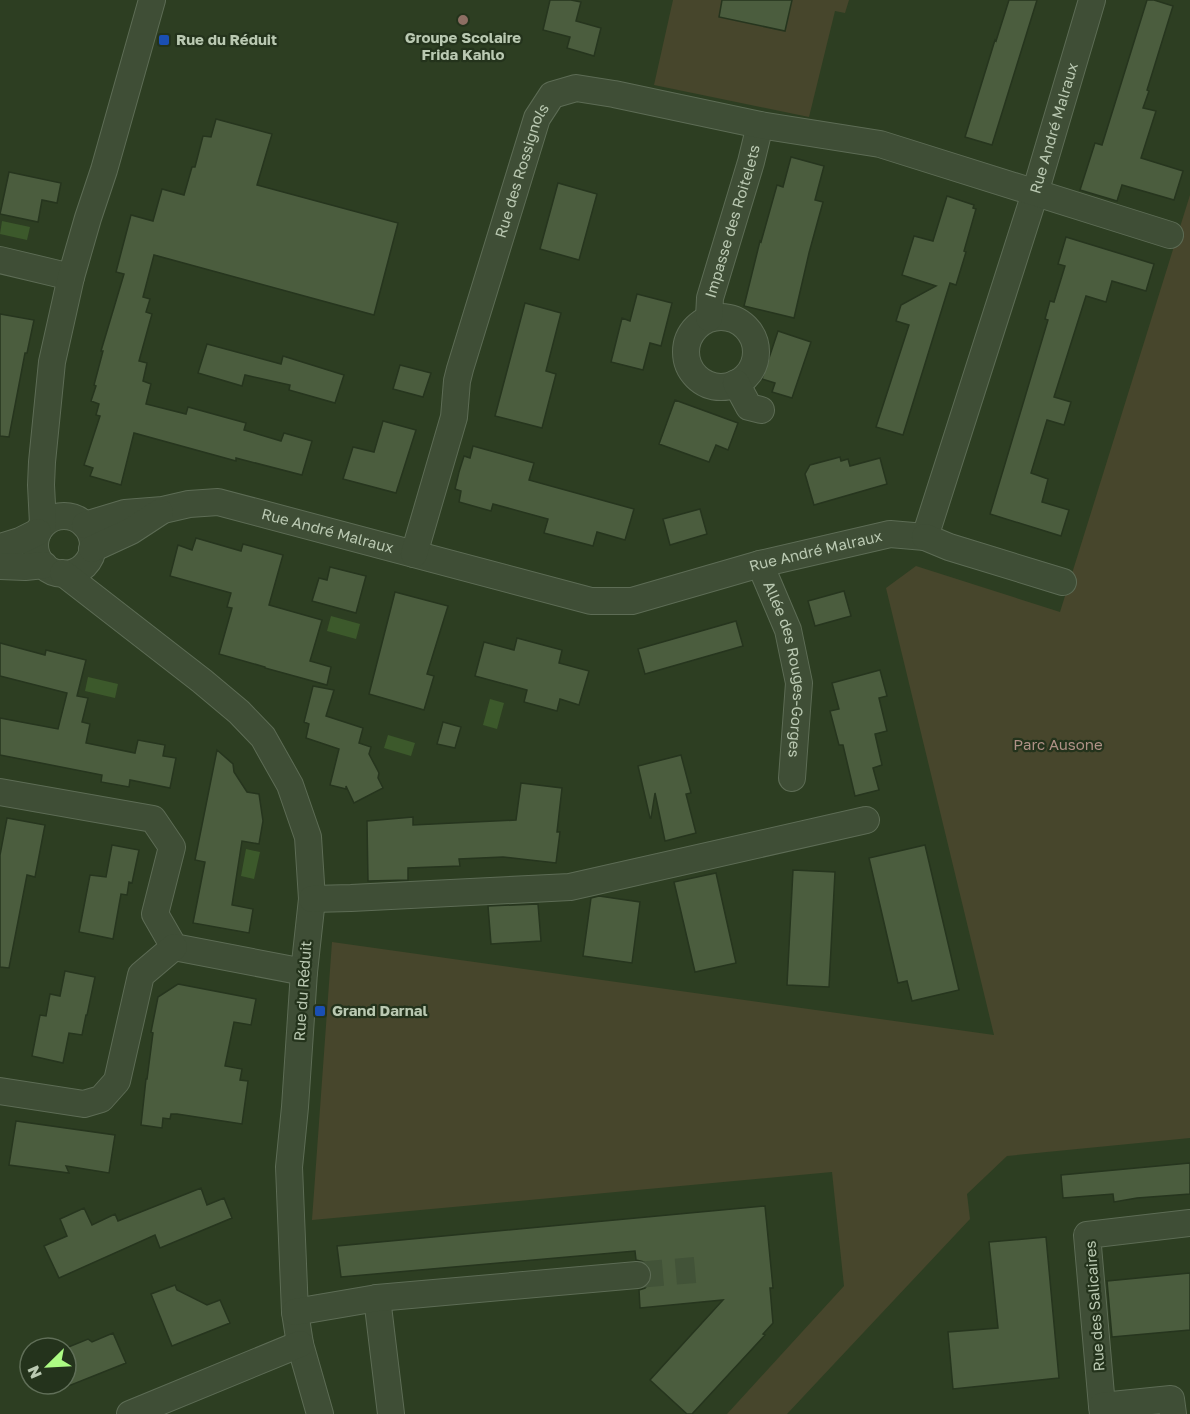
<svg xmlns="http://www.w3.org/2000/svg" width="1190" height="1414" font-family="'Golos Text',sans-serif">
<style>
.green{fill:#47462c}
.water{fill:#3c592b}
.building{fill:#4b5d3e;stroke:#26351e;stroke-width:1.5}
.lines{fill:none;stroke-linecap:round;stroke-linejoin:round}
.minor-tunnel{stroke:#425338;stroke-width:26;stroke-dasharray:26 13;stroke-linecap:butt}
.minor-casing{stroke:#5d6c55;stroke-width:28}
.minor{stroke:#3f4e36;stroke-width:26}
.education-dot{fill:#8d6e63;stroke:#24331c;stroke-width:2}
.transit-dot{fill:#1a4fb4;stroke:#24331c;stroke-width:2}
.labels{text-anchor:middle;stroke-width:4.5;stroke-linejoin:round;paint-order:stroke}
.poi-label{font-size:15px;font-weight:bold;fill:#bac9b2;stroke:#24331c;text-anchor:start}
.street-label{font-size:15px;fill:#bac9b2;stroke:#24331c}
.park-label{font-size:15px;fill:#af9186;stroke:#24331c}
</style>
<rect width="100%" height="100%" fill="#2d3e22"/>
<path class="green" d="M 673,0 L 849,0 L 845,13 L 835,11 L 809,117 L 654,85 Z
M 1190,195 L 1190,1138 L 1007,1156 L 967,1194 L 970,1219 L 787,1414 L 727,1414 L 844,1286 L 832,1172 L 312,1220 L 332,942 L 994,1035 L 886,588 L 916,566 L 1060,612 Z"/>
<path class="water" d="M 2,221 L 30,227 L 27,240 L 0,234 Z
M 331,616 L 360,624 L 356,639 L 327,631 Z
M 88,677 L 118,684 L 115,698 L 85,691 Z
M 490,699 L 504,703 L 497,729 L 483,725 Z
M 388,735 L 415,743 L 411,756 L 384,748 Z
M 246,849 L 260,852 L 254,879 L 241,876 Z"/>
<path class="building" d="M 550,0 L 571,0 L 581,2 L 576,21 L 601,28 L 594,56 L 567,48 L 570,37 L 543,30 Z
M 722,0 L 792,0 L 785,31 L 719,17 Z
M 1009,0 L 1037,0 L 992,145 L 965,137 L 995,40 L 996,41 Z
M 1147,0 L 1154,0 L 1173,6 L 1147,90 L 1149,91 L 1143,108 L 1156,111 L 1141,158 L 1183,171 L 1174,200 L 1122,185 L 1117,201 L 1080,190 L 1095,143 L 1102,145 Z
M 216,119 L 272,134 L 257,185 L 398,223 L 374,315 L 154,255 L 143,297 L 150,299 L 146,312 L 152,314 L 139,361 L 147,363 L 143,381 L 151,384 L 146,404 L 186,414 L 188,407 L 246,423 L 244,430 L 281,441 L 284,433 L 312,441 L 302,475 L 236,458 L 236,461 L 134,433 L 121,485 L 90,476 L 93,468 L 84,465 L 100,416 L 96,415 L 99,404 L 91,401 L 96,386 L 94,385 L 103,351 L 101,351 L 124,274 L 116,272 L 131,215 L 153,221 L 162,189 L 184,195 L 192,167 L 195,167 L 203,136 L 211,137 Z
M 791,157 L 824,166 L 815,200 L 823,202 L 809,253 L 794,318 L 744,306 L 760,241 L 761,242 L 777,185 L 783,187 Z
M 9,172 L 61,183 L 57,203 L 42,200 L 38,222 L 0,214 Z
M 558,183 L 597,194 L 579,260 L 540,249 Z
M 947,196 L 974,205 L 973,208 L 976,209 L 964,251 L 966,252 L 956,285 L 950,283 L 903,435 L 876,427 L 909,325 L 896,321 L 901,305 L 936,286 L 902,275 L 914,236 L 933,241 Z
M 1066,237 L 1154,264 L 1146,291 L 1112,281 L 1106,302 L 1086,296 L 1054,397 L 1071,402 L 1064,425 L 1047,420 L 1031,473 L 1048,479 L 1042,502 L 1069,510 L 1061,536 L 990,514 L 1048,320 L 1045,319 L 1050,301 L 1054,302 L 1065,266 L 1058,264 Z
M 637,294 L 672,303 L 661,346 L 650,343 L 643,370 L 611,362 L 622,318 L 630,321 Z
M 525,303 L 561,313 L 546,371 L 556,374 L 542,428 L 495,416 Z
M 0,314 L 34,320 L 27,353 L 25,353 L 9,437 L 0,436 Z
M 778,331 L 811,342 L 792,398 L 772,392 L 775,383 L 762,379 Z
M 207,344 L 281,364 L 283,356 L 344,375 L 335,403 L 289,390 L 290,385 L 245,375 L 242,386 L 198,373 Z
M 400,365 L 431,373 L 423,397 L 393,389 Z
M 675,400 L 738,423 L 728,450 L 716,445 L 709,462 L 659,444 Z
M 383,421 L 416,430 L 396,493 L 343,479 L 353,447 L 374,452 Z
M 473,446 L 534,463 L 529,480 L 634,509 L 625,540 L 597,532 L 593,546 L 544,533 L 548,519 L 493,504 L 491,511 L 459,502 L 461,491 L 455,489 L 459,472 L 464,456 L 470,458 Z
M 840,457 L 841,461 L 848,459 L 850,466 L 880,458 L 887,484 L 814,505 L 805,474 L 810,465 Z
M 700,509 L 707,534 L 670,545 L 663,519 Z
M 196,538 L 241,551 L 243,544 L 283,555 L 269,605 L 322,620 L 310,661 L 331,667 L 327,685 L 265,668 L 265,667 L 219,654 L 232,608 L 227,607 L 231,593 L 170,576 L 178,545 L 192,550 Z
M 330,567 L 366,576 L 356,613 L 312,601 L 319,578 L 327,580 Z
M 844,591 L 851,616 L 815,626 L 808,601 Z
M 395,592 L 448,606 L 427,674 L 434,676 L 424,710 L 369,694 Z
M 736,621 L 743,646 L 645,674 L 638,649 Z
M 517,638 L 562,650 L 559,663 L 589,671 L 579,705 L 560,699 L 557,711 L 524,702 L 527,690 L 475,676 L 484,642 L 514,650 Z
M 0,643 L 45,655 L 46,650 L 86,660 L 77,696 L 88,698 L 82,722 L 90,724 L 86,743 L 135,753 L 138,740 L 165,745 L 163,756 L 176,758 L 170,788 L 130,780 L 129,787 L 101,782 L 102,775 L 0,755 L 0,718 L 58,729 L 67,693 L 0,676 Z
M 880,670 L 887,696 L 879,698 L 887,731 L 875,734 L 882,765 L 873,768 L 879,790 L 855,796 L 843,745 L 839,745 L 830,711 L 839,709 L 832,683 Z
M 313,686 L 334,690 L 326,716 L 363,728 L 359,743 L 371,747 L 369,754 L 379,773 L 378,778 L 383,788 L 354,803 L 346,786 L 346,789 L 330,785 L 339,749 L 306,738 L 309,724 L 304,722 Z
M 443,722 L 461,727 L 455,748 L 437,744 Z
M 217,750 L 233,764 L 234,772 L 247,792 L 259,794 L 263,821 L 259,844 L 242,841 L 232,905 L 253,909 L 249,933 L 193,923 L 205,862 L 195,860 Z
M 681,755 L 691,793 L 686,794 L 696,833 L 665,841 L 655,793 L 651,818 L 650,818 L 638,766 Z
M 521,783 L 562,788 L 557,832 L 560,832 L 556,863 L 503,857 L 459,859 L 460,866 L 408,868 L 408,880 L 368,881 L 367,821 L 413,817 L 413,825 L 516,820 Z
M 7,818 L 45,825 L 35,877 L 27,875 L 9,968 L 0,967 L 0,855 Z
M 112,845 L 139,850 L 132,883 L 129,882 L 127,895 L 121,894 L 113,939 L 79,932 L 90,875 L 106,877 Z
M 925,845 L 959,990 L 912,1001 L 907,981 L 898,983 L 869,858 Z
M 793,870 L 835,872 L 829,987 L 787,985 Z
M 716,873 L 736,963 L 695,972 L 674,882 Z
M 599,896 L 640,902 L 632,963 L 583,956 L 591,898 Z
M 538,904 L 541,941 L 491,944 L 488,906 Z
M 65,971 L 95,977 L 87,1015 L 86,1015 L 82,1035 L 69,1033 L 63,1063 L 32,1056 L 40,1015 L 46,1016 L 50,994 L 60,996 Z
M 178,984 L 256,999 L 251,1025 L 234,1022 L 225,1066 L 242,1069 L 240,1080 L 248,1081 L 242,1124 L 177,1114 L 171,1114 L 170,1119 L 163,1118 L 162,1128 L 141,1125 L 146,1079 L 147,1079 L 153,1033 L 151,1032 L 158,997 Z
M 16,1121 L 115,1135 L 109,1173 L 66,1166 L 69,1173 L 9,1165 Z
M 1190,1163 L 1190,1194 L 1137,1198 L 1114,1202 L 1113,1194 L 1063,1198 L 1061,1175 Z
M 201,1188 L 207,1205 L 224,1198 L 232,1218 L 160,1248 L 155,1235 L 59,1278 L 44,1246 L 67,1236 L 60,1219 L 84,1208 L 92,1225 L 115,1214 L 118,1221 Z
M 765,1206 L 773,1288 L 770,1288 L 773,1323 L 763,1334 L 765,1335 L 692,1414 L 687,1414 L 650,1380 L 723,1300 L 640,1308 L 639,1290 L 645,1288 L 650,1282 L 652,1273 L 649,1266 L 644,1262 L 636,1260 L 635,1251 L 341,1277 L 337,1246 Z
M 1046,1237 L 1059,1378 L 953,1389 L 948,1332 L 998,1328 L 989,1242 Z
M 1190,1273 L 1190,1330 L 1112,1337 L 1107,1281 Z
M 175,1285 L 177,1290 L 207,1305 L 220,1300 L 230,1323 L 172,1346 L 151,1294 Z
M 113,1333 L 126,1363 L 66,1387 L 66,1348 L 88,1339 L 92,1342 Z"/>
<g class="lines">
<path class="minor-tunnel" d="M 637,1275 L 695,1270"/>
<g class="minor-casing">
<g id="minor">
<path d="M 0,260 L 71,277"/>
<circle cx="721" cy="352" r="35"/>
<path id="s1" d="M 709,318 L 710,298 L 751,162 L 760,125"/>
<path d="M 736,383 L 749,407 L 761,410"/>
<circle cx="64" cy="545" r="29"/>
<path d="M 43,524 L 41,485 L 42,462 L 52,362 L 71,277 L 88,218 L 104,170 L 152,0"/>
<path id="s2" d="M 85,525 L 125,513 L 163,510 L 189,504 L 218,502 L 591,601 L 632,601 L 760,564 L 890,534 L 925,537 L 1035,193 L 1092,0"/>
<path d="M 925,537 L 949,547 L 1063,582"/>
<path d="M 0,547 L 20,541 L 38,532"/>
<path d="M 92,549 L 131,531 L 160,512"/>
<path id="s3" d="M 414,554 L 454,417 L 457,381 L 460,369 L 537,118 L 552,95 L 576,88 L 614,94 L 760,125 L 880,144 L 1170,235"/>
<path id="s4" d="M 760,564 L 788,630 L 799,683 L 792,778"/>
<path d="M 0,566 L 25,567 L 44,565"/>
<path d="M 63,573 L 202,681 L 239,712 L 263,737 L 290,785 L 308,837 L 312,899 L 304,972 L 295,1107 L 289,1167 L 295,1312 L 300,1344 L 320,1414"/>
<path d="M 0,792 L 153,819 L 172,847 L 155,914 L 174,947 L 304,972"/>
<path d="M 312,899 L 351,898 L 570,887 L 866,820"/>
<path d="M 0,1091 L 84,1104 L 101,1099 L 117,1081 L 141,975 L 174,947"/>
<path d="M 377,1298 L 391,1414"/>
<path d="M 295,1312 L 377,1298 L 637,1275"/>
<path d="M 1102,1406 L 1087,1235 L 1190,1223"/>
<path d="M 130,1414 L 300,1344"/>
<path d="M 1103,1414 L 1102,1406 L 1171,1399 L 1173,1414"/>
</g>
</g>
<use href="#minor" class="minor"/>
</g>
<circle class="education-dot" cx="463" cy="20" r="6"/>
<g class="transit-dot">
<rect x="158" y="34" width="12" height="12" rx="3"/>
<rect x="314" y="1005" width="12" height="12" rx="3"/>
</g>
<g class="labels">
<g class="poi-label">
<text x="463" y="43" text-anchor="middle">Groupe Scolaire<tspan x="463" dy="17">Frida Kahlo</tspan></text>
<text x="176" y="45">Rue du Réduit</text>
<text x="332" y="1016">Grand Darnal</text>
</g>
<g class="street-label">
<text dy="5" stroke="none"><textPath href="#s2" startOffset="1293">Rue André Malraux</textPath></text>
<text dy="5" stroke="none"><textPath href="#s3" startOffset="399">Rue des Rossignols</textPath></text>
<text dy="5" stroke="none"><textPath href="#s1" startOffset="100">Impasse des Roitelets</textPath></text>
<text dy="5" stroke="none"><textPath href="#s2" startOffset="249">Rue André Malraux</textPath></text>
<text dy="5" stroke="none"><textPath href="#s2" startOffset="753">Rue André Malraux</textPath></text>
<text dy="5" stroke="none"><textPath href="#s4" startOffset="110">Allée des Rouges-Gorges</textPath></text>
<text transform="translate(303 991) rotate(-86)" y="5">Rue du Réduit</text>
<text transform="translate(1095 1306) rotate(-94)" y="5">Rue des Salicaires</text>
</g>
<g class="park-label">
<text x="1058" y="750">Parc Ausone</text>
</g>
</g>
<g transform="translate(48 1366) rotate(246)"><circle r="28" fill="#24331c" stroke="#606f58" stroke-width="1.5"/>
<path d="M0-4.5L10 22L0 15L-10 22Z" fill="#adfc84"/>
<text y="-9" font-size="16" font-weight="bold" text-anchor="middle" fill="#bac9b2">N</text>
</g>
</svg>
